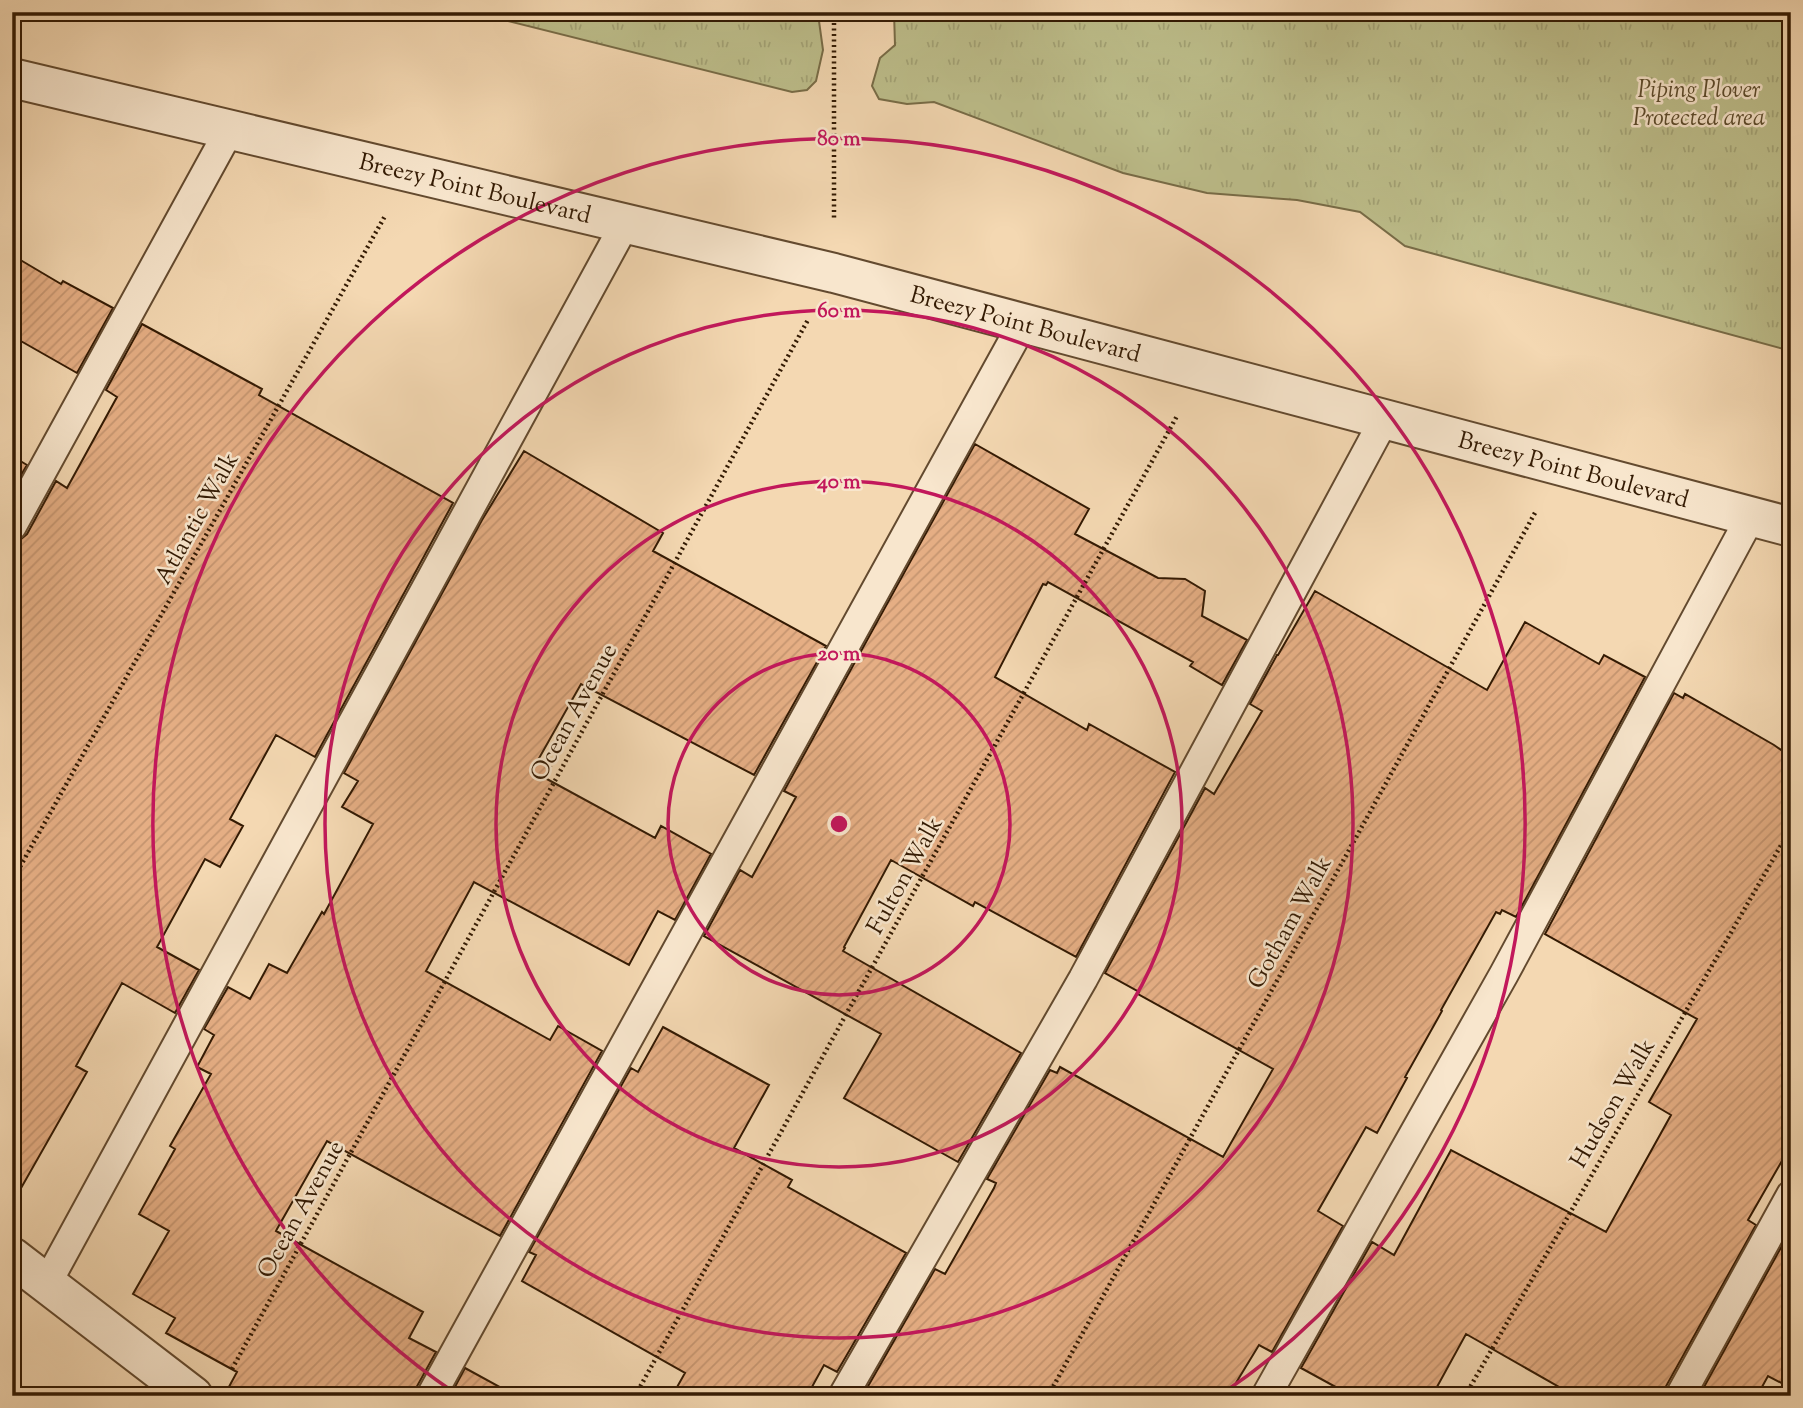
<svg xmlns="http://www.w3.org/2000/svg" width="1803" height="1408" font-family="'Sorts Mill Goudy',serif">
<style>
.grass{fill:url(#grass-tufts);stroke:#786c47;stroke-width:2}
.building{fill:url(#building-hatch);stroke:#331a03;stroke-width:2}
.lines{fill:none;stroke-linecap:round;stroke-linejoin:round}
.service-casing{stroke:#634a2f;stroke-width:32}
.minor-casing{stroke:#634a2f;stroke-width:42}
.path{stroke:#331a03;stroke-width:4.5;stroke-dasharray:2 3.5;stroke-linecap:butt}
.service{stroke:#f8e6cd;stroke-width:28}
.minor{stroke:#f8e6cd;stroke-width:38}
.ring{fill:none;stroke:#c2185b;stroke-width:3.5}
.labels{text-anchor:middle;stroke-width:5;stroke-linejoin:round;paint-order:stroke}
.park-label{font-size:24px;font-style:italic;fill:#5c4b2c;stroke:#f8e6cd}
.street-label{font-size:24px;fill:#331a03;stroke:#f8e6cd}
.centre{fill:#c2185b;stroke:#f8e6cd;stroke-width:3.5}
.ring-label{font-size:21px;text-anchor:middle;font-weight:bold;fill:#c2185b;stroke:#f8e6cd;stroke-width:5;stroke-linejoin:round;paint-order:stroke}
</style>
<defs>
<pattern id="grass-tufts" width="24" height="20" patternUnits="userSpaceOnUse" patternTransform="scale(1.75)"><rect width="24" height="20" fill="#bdbe8b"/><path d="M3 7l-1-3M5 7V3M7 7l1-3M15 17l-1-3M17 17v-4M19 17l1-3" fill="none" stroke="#a3a376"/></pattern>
<pattern id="building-hatch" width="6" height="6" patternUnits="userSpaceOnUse" patternTransform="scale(1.75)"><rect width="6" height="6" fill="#e5ae84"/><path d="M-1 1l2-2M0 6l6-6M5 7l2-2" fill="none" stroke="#c59570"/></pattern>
</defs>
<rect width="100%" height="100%" fill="#f4d8b2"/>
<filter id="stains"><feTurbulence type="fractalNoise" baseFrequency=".00286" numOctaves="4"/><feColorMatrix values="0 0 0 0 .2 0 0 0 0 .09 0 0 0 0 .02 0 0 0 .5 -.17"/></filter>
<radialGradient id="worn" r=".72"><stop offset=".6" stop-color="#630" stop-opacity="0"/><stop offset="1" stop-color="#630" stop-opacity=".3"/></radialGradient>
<path class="grass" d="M 472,12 L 814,12 L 819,21 L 823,50 L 816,81 L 807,90 L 792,92 Z
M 894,12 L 1791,12 L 1791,351 L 1405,246 L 1360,212 L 1297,200 L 1207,193 L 1123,173 L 934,102 L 907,104 L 879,99 L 872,86 L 880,58 L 895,45 Z"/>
<path class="building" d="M 12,255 L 61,284 L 63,281 L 113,308 L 77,373 L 12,336 Z
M 142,324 L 262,389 L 259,395 L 453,503 L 315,757 L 276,735 L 230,819 L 243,826 L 220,867 L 205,859 L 157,947 L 199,970 L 175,1013 L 122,983 L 76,1066 L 87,1072 L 12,1204 L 12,543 L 20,540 L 27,534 L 56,481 L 67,488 L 117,397 L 106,390 Z
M 975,444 L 1089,509 L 1075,534 L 1158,578 L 1185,579 L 1205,591 L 1202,616 L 1247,640 L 1222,685 L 1190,666 L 1193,662 L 1048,582 L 1046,585 L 1043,584 L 995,677 L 1087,730 L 1089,724 L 1175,772 L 1076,957 L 975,902 L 973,906 L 891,860 L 844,947 L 845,948 L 843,951 L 1021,1053 L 958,1162 L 844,1098 L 881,1034 L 704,936 L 740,870 L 752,877 L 796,797 L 784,791 Z
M 524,451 L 663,533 L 653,551 L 826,646 L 754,775 L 581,684 L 538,760 L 551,767 L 545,778 L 655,838 L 661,826 L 711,854 L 675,920 L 658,911 L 629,965 L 474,882 L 426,971 L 550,1040 L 558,1026 L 602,1051 L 500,1236 L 327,1141 L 277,1229 L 276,1231 L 423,1312 L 409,1338 L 436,1352 L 416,1388 L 414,1396 L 224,1396 L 237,1372 L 166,1333 L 175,1318 L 133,1294 L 169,1231 L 139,1214 L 175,1149 L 170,1146 L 211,1074 L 197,1067 L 214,1035 L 204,1029 L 228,987 L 250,999 L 269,964 L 287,973 L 322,912 L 324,914 L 373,824 L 342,807 L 358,781 L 344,773 L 482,520 Z
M 12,456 L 27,465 L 12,491 Z
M 1315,591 L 1487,690 L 1525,622 L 1599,664 L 1604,655 L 1645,677 L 1516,917 L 1502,910 L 1500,914 L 1496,912 L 1441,1010 L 1442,1011 L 1405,1077 L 1407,1078 L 1377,1133 L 1366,1127 L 1318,1211 L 1343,1226 L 1272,1352 L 1259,1345 L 1228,1396 L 880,1396 L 867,1388 L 935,1269 L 945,1274 L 994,1188 L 996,1183 L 987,1179 L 1050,1070 L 1057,1073 L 1060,1067 L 1223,1157 L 1273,1069 L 1138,994 L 1139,992 L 1105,973 L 1205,788 L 1214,794 L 1262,711 L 1250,704 L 1277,655 L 1278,655 Z
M 1674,693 L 1683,698 L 1685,694 L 1774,745 L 1791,757 L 1791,1145 L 1748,1220 L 1756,1225 L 1665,1388 L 1663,1396 L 1575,1396 L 1466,1334 L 1432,1396 L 1352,1396 L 1301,1368 L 1372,1242 L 1394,1255 L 1451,1150 L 1606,1232 L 1671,1115 L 1649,1102 L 1697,1019 L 1545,934 Z
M 663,1027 L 769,1085 L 734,1148 L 792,1180 L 788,1187 L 906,1253 L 837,1372 L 824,1365 L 807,1396 L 672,1396 L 685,1373 L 522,1281 L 536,1255 L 529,1252 L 631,1068 L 638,1072 Z
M 1784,1242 L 1791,1247 L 1791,1388 L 1768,1376 L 1757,1396 L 1699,1396 Z
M 465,1368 L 516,1396 L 450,1396 Z"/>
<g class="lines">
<g class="service-casing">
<path id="service" d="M 12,526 L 230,129
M 47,1283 L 626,222
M 431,1396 L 1023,323
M 843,1396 L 1083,979 L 1385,418
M 1266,1396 L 1504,974 L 1751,516
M 1680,1396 L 1791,1195"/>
</g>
<g class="minor-casing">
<g id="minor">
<path id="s1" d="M 12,78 L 834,273 L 1791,527"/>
<path d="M 12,1257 L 193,1396"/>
</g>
</g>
<path class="path" d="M 834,12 L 834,221
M 12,881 L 385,216
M 232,1369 L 809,318
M 635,1396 L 1177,416
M 1048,1396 L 1536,511
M 1465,1396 L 1791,828"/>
<use href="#service" class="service"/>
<use href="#minor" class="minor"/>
</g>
<g class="ring">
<circle cx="839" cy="824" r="171"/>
<circle cx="839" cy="824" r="343"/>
<circle cx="839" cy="824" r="514"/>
<path d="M455 1393A686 686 0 1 1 1223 1393"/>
</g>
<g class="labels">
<g class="park-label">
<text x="1699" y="97">Piping Plover<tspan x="1699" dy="28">Protected area</tspan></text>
</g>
<g class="street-label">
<text dy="8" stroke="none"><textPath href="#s1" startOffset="476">Breezy Point Boulevard</textPath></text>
<text dy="8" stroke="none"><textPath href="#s1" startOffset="1043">Breezy Point Boulevard</textPath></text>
<text dy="8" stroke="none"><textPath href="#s1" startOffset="1610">Breezy Point Boulevard</textPath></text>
<text transform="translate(196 518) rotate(-61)" y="8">Atlantic Walk</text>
<text transform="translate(573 712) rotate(-61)" y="8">Ocean Avenue</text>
<text transform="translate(904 875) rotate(-61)" y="8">Fulton Walk</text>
<text transform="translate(1289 922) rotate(-61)" y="8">Gotham Walk</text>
<text transform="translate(1612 1103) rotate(-60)" y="8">Hudson Walk</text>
<text transform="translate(300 1209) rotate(-61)" y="8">Ocean Avenue</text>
</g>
</g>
<circle cx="839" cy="824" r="10" class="centre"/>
<g class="ring-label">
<text x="839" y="145">80 m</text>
<text x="839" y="317">60 m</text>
<text x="839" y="488">40 m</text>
<text x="839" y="660">20 m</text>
</g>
<rect width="1803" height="1408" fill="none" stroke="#f4d8b2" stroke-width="42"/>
<rect x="14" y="14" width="1775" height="1380" fill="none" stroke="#331a03" stroke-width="3.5"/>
<rect x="21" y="21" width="1761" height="1366" fill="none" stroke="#331a03" stroke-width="2"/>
<rect width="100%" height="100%" filter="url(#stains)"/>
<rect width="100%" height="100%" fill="url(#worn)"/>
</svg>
